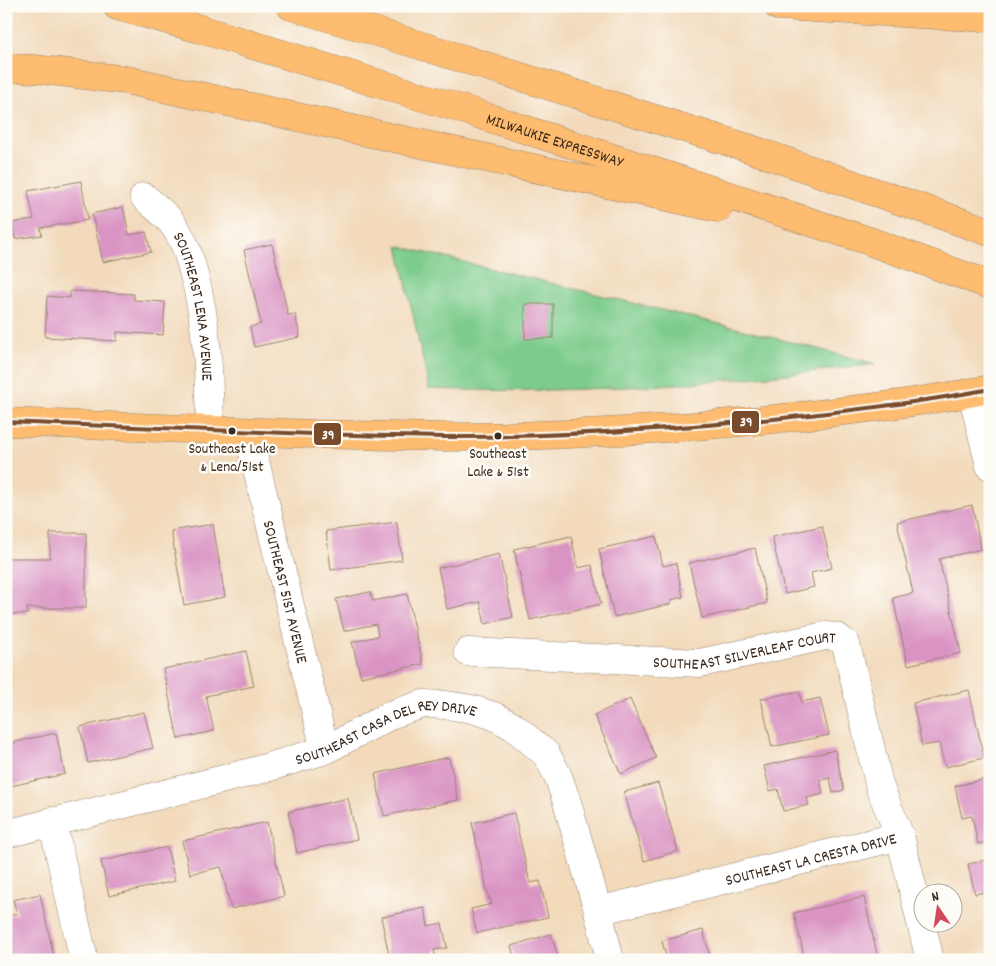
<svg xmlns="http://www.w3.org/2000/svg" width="996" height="966" font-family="Dekko,sans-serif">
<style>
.green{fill:#7dcc8c;stroke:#5c7b55}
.building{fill:#da94c4}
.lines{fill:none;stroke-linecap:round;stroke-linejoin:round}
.street-casing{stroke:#96826c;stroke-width:29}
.primary-casing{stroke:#96826c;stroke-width:29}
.highway-casing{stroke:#96826c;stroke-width:29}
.street{stroke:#fff;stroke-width:28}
.primary{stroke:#fdbc70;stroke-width:28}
.highway{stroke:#fdbc70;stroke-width:28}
.bus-1-casing{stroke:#fdfcf7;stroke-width:8}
.bus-1{stroke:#7a4b2a;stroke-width:4}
.bus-dot{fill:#3b2a1e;stroke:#fdfcf7;stroke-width:2}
.labels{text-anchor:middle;stroke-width:5;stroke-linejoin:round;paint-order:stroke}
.bus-label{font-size:15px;fill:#3b2a1e;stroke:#fdfcf7}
.street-label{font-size:16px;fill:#3b2a1e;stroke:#fdfcf7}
.line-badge{stroke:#fdfcf7;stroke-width:2}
.badge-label{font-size:14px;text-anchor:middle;font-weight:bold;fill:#fff}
</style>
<rect width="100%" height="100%" fill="#fdfcf7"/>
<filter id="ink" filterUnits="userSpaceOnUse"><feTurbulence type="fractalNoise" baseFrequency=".02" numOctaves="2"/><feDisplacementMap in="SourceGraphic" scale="10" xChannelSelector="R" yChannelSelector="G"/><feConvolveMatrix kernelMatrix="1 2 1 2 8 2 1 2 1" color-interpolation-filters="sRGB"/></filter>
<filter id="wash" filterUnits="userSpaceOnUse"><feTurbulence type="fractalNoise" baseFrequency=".0096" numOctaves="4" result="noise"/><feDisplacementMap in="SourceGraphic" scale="20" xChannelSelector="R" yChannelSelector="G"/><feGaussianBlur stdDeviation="1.12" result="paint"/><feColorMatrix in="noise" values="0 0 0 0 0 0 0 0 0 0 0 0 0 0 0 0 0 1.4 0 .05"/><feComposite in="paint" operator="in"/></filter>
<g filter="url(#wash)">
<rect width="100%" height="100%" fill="#f2dabb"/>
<path class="green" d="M 398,246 L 744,330 L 876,364 C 728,382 579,395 429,389 Z"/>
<g id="blocks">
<path class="building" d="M 81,181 L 88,220 L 40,228 L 42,235 L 15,239 L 12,223 L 34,219 L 28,191 Z
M 123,207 L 129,235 L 146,232 L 151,252 L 103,262 L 92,214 Z
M 272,244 L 288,315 L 295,314 L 300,337 L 254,347 L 250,327 L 261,324 L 244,250 Z
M 70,291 L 134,294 L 134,300 L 165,302 L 163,335 L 117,332 L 117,341 L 45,337 L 47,296 L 70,298 Z
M 525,304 L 553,304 L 553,338 L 525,339 Z
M 972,505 L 981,549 L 939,559 L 961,653 L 908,665 L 893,598 L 913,593 L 897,522 Z
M 397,522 L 402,560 L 331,570 L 326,531 Z
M 213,524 L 225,597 L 184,605 L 171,531 Z
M 822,526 L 832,568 L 811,573 L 814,587 L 785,594 L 772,537 Z
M 50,533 L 86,533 L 86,608 L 27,608 L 28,614 L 6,614 L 6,558 L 50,558 Z
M 571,536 L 578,568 L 592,565 L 601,604 L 530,620 L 514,549 Z
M 656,536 L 663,566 L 676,563 L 683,597 L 671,600 L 671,604 L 614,617 L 599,549 Z
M 755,548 L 767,603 L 702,618 L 689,563 Z
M 499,554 L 513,617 L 485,624 L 480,602 L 447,609 L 438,568 Z
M 370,592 L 373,601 L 407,594 L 423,664 L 361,677 L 352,642 L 378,636 L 376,624 L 344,631 L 336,599 Z
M 246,651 L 254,686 L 206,696 L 214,731 L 178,739 L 163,669 Z
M 969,690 L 984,758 L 945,767 L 939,743 L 922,746 L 913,703 Z
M 799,691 L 802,702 L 820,698 L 829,735 L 772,747 L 761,699 Z
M 630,699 L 656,758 L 621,774 L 594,715 Z
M 144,712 L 153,748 L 88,763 L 80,727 Z
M 56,733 L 65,774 L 6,787 L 6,744 Z
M 835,750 L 844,790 L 833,793 L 830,778 L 820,780 L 823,794 L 807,798 L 809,805 L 783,811 L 778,789 L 770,791 L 764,766 Z
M 449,757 L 458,800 L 384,816 L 375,774 Z
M 990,778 L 990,841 L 978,844 L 972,816 L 962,818 L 955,786 Z
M 658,783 L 678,851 L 644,861 L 624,792 Z
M 348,798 L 357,839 L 297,853 L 288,812 Z
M 514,813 L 530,883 L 540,881 L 548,917 L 477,933 L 471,909 L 492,904 L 490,898 L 489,899 L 472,823 Z
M 267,822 L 284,896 L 231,909 L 221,867 L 190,874 L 182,841 Z
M 167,847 L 175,881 L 109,896 L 101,861 Z
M 990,859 L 990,891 L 975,894 L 968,864 Z
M 40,894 L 54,957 L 43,960 L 6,960 L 6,916 L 17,914 L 13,900 Z
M 864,897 L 877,954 L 851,960 L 805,960 L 794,913 Z
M 425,908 L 428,926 L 442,923 L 447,948 L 434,950 L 436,960 L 390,960 L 381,917 Z
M 703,930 L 711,960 L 667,960 L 662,941 Z
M 551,934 L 559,960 L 515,960 L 511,946 Z"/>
</g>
</g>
<g filter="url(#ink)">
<use href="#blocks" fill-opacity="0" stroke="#96826c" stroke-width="1"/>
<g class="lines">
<g class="street-casing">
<g id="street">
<path id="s1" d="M 144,197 C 153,205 164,213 172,223 C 183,237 189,255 193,271 C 208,323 209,376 210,430"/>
<path d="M 972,393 L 990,466"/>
<path id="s2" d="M 248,432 L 325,750"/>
<path id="s3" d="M 468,652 L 700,663 L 825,636 L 837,637 L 846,644 L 880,788 L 900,836 L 930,960"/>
<path d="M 52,821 L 84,960"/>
<path id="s4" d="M 6,834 L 259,770 L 325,750 L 393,714 L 423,704 L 446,705 L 472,709 L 494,716 L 514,727 L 546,754 L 558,776 L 567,802 L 598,911 L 610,960"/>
<path id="s5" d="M 598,911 L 900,836"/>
</g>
</g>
<g class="primary-casing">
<path id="primary" d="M 6,422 C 109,426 211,430 313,434 C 363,435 412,437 462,437 C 566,436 670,429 774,419 C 846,411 918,403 990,389"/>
</g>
<g class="highway-casing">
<g id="highway">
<path id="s6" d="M 117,6 L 200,29 L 462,109 L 869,241 L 990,285"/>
<path d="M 291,6 L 403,40 L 745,147 L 990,232"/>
<path d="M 778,6 L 990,18"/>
<path d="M 6,68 L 35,69 L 126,80 L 718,208"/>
</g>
</g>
<use href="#street" class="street"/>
<use href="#primary" class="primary"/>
<use href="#highway" class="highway"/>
<g class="bus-1-casing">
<path id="bus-1" d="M 6,422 C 109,426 211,430 313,434 C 363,435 412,437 462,437 C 566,436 670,429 774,419 C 846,411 918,403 990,389"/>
</g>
<use href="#bus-1" class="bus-1"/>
</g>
</g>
<g class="bus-dot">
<circle cx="232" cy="431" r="4.5"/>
<circle cx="498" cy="436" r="4.5"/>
</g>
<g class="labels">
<g class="bus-label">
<text x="232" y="453">Southeast Lake<tspan x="232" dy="18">&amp; Lena/51st</tspan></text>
<text x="498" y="458">Southeast<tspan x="498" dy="18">Lake &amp; 51st</tspan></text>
</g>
<g class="street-label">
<text dy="6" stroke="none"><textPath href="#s6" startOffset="458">MILWAUKIE EXPRESSWAY</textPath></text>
<text dy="6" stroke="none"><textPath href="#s1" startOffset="126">SOUTHEAST LENA AVENUE</textPath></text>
<text dy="6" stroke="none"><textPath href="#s2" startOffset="164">SOUTHEAST 51ST AVENUE</textPath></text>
<text dy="6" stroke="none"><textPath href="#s3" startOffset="278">SOUTHEAST SILVERLEAF COURT</textPath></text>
<text dy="6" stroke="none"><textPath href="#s4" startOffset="396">SOUTHEAST CASA DEL REY DRIVE</textPath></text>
<text dy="6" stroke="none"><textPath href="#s5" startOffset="219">SOUTHEAST LA CRESTA DRIVE</textPath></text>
</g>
</g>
<g class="line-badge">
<rect x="731" y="410" width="29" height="24" rx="5" fill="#7a4b2a"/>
<rect x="313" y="422" width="29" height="24" rx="5" fill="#7a4b2a"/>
</g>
<g class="badge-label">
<text x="746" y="426">39</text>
<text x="328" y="439">39</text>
</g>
<rect width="996" height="966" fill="none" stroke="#fdfcf7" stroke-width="25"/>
<g transform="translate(938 908) rotate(347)"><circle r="24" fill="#fdfcf7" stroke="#afa8a0"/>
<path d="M0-4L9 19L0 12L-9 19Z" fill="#d1495b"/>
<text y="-8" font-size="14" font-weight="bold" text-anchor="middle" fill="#3b2a1e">N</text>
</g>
</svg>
